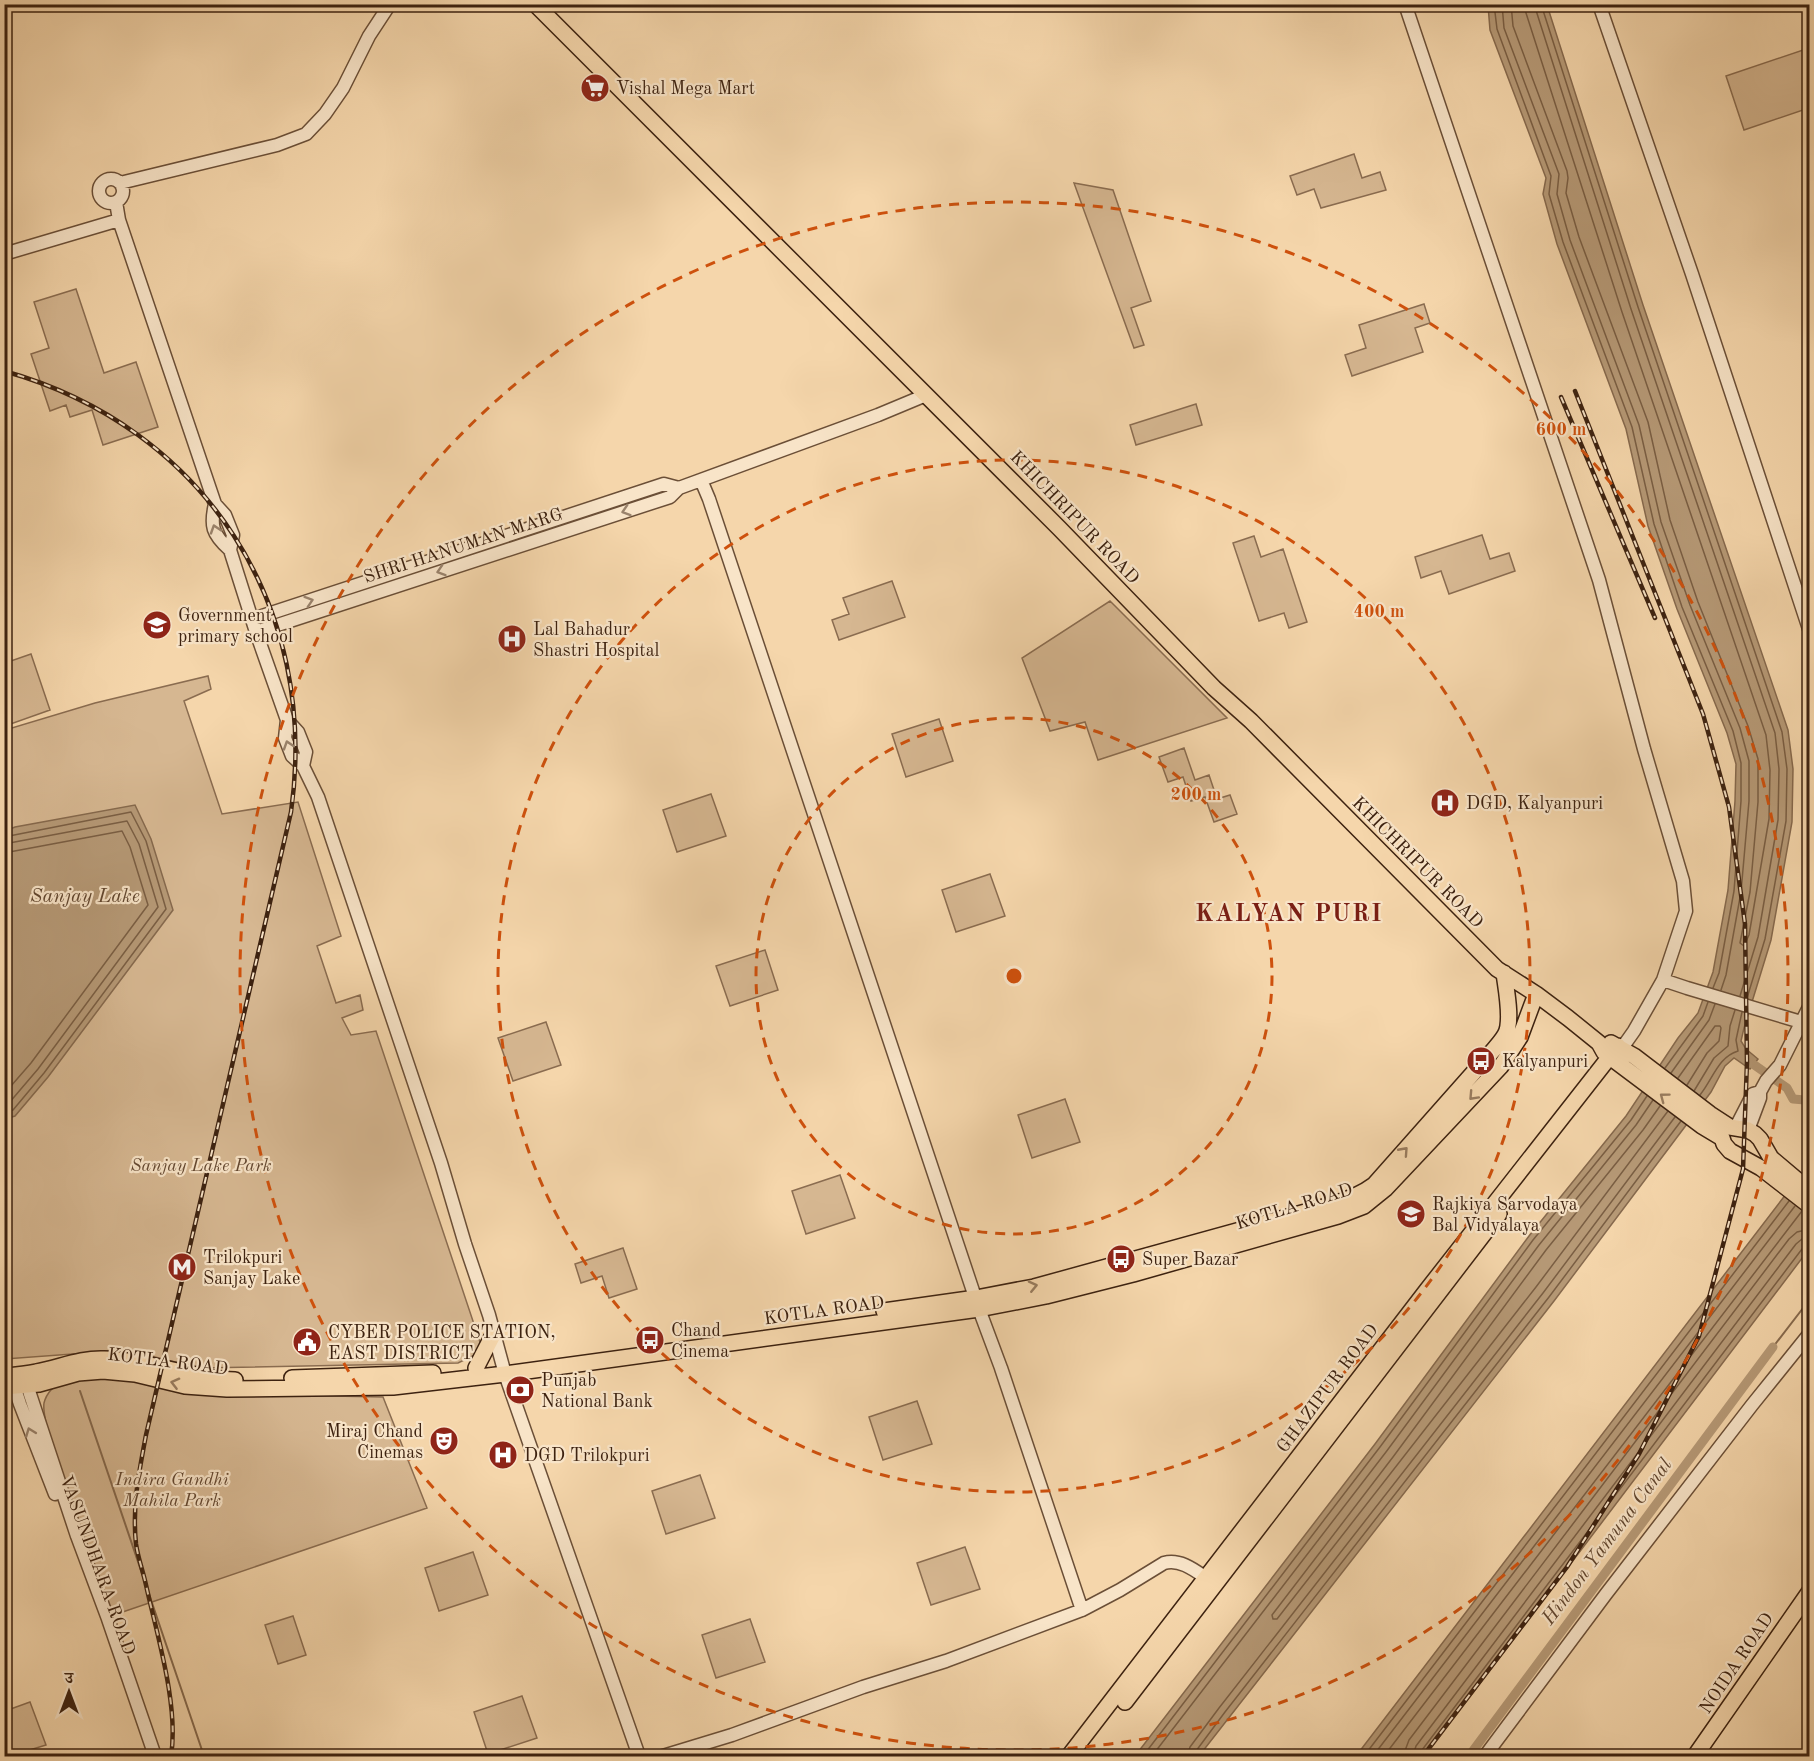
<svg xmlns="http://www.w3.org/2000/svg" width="1814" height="1761" font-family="'Old Standard TT','Noto Serif Devanagari',serif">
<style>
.green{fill:#d6b791;stroke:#8a6c50;stroke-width:1.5}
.water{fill:#b69976;stroke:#86694d;stroke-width:1.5}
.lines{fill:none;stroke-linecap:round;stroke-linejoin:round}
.shore{stroke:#7a5e43;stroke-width:1.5}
.stream{stroke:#86694d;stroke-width:2}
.canal{stroke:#b69976;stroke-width:9}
.minor-casing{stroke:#6b4f37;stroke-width:15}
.major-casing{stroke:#3d2210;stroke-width:18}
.minor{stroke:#f8e4c8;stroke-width:12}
.major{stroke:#f5d6ab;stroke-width:15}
.rail-casing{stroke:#3d2210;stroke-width:4.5}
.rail{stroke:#f8e4c8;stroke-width:2;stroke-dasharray:7;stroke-linecap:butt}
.oneway{stroke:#9a836c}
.oneway2{stroke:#997c5e}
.ring{fill:none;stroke:#ce510d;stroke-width:3;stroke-dasharray:10 8}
.labels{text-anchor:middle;stroke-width:4.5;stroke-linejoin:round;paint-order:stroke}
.poi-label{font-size:18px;fill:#3d2210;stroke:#f8e4c8;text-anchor:start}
.street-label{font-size:18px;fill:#3d2210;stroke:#f8e4c8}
.park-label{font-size:18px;font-style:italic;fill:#634730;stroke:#f8e4c8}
.water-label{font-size:20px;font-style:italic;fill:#61462f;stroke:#f8e4c8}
.district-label{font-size:24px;font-weight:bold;letter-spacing:1.5px;fill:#7a1f14;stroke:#f8e4c8}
.centre{fill:#ce510d;stroke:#f8e4c8;stroke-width:3}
.ring-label{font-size:18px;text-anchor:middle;font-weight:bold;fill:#ce510d;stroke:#f8e4c8;stroke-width:4.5;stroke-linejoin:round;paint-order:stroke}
</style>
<rect width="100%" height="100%" fill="#f5d6ab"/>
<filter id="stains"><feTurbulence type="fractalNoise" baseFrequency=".00333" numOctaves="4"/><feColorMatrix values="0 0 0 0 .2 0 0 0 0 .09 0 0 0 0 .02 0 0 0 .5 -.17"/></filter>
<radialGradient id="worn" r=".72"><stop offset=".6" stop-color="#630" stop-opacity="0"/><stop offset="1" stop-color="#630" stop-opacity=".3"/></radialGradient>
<path class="green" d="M 1809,48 L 1809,108 L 1744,130 L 1726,76 Z
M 1354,154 L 1362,178 L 1380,172 L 1386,190 L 1321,208 L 1314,189 L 1297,195 L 1290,176 Z
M 1074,183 L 1113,190 L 1151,301 L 1131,308 L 1144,345 L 1134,348 Z
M 76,289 L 104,373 L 136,362 L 158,427 L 103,445 L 92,410 L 70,417 L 66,405 L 50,411 L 31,354 L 49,348 L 34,302 Z
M 1424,304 L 1430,323 L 1415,328 L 1423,352 L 1352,376 L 1345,355 L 1366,348 L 1359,325 Z
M 1196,404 L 1202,425 L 1136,445 L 1130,425 Z
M 1482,535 L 1490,559 L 1509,553 L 1515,571 L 1449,594 L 1441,571 L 1421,578 L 1415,557 Z
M 1254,536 L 1261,557 L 1283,549 L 1307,622 L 1289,628 L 1284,613 L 1259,621 L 1233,543 Z
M 892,581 L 905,617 L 839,640 L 832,620 L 849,614 L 843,598 Z
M 1110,601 L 1227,718 L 1098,760 L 1085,722 L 1050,731 L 1022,658 Z
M 31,654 L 50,710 L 5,726 L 5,663 Z
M 208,676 L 211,689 L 184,701 L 222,814 L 298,802 L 341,936 L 317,946 L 336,1003 L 360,995 L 363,1010 L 342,1018 L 351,1035 L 376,1031 L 483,1351 L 458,1363 L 199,1368 L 127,1350 L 5,1359 L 5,730 L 95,703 Z
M 939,719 L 953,761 L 906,777 L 892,734 Z
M 1184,748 L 1195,780 L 1209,775 L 1217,799 L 1230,795 L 1237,814 L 1214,822 L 1205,797 L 1191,801 L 1183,777 L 1168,782 L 1159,757 Z
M 711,794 L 726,836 L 677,852 L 663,810 Z
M 990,874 L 1005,916 L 956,932 L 942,890 Z
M 765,950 L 778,990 L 730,1006 L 716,966 Z
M 546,1022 L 561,1065 L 513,1081 L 498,1038 Z
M 1065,1099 L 1080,1142 L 1032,1158 L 1018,1115 Z
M 840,1175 L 855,1218 L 806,1234 L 792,1191 Z
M 623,1248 L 637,1289 L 609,1298 L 602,1276 L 581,1283 L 575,1264 Z
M 106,1375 L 230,1394 L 383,1397 L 427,1508 L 108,1617 L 46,1423 C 45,1417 43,1409 44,1403 C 51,1376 83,1378 106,1375 Z
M 917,1401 L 932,1444 L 883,1460 L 869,1417 Z
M 700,1475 L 715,1518 L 666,1534 L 652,1491 Z
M 965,1547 L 980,1589 L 931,1605 L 917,1563 Z
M 473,1552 L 488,1595 L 439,1611 L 425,1568 Z
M 293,1616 L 306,1655 L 278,1664 L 265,1625 Z
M 750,1619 L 765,1662 L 716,1678 L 702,1635 Z
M 522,1696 L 537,1738 L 488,1754 L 474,1712 Z
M 30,1702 L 46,1745 L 10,1756 L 5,1756 L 5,1711 Z"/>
<path class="water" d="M 1488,5 L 1547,5 L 1643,305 L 1788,730 L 1793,769 L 1792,822 L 1771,940 L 1744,1028 L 1741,1041 L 1746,1049 L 1758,1059 L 1750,1069 L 1734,1058 L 1725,1066 L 1711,1092 L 1554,1301 L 1199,1756 L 1135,1756 L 1375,1444 L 1529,1236 L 1626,1116 L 1678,1038 L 1698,1013 L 1713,972 L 1728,890 L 1735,801 L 1736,764 L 1727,733 L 1677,609 L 1648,526 L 1626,429 L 1557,244 L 1543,194 L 1546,178 L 1490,30 Z
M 135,805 L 151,839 L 173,910 L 48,1077 L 15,1116 L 5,1119 L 5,831 L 15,827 Z
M 1809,1164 L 1809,1249 L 1425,1756 L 1356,1756 Z"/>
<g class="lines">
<path class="shore" d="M 1494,4 L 1497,29 L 1551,176 L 1549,194 L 1563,242 L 1632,427 L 1654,524 L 1682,607 L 1733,731 L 1741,763 L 1741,801 L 1734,891 L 1719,973 L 1713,988
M 1502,4 L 1504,28 L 1559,174 L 1557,194 L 1570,240 L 1639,425 L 1661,522 L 1690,605 L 1740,728 L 1749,761 L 1749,801 L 1741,892 L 1726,975 L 1721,990
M 1511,4 L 1513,26 L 1567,171 L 1568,178 L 1566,193 L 1579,237 L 1648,422 L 1670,520 L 1698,602 L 1748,726 L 1758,759 L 1758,802 L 1750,892 L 1740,943 L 1744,946 L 1749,935 L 1769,819 L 1770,770 L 1766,735 L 1622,312 L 1526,13 L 1525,4
M 1534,4 L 1631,309 L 1775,733 L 1779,769 L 1778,820 L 1758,937 L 1740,996
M 1541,4 L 1638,307 L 1782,732 L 1787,769 L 1786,821 L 1765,939 L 1747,998
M 4,837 L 131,812 L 146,841 L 166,909 L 44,1073 L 13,1110 L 4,1113
M 4,844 L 127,821 L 139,844 L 158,907 L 38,1069 L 9,1103 L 4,1105
M 4,853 L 122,831 L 130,847 L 148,905 L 31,1063 L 4,1094
M 1665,1068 L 1703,1016 L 1708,1002
M 1671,1073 L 1709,1020 L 1715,1004
M 1678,1078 L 1715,1026 L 1720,1026 L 1721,1028 L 1719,1041 L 1707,1053 L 1687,1085
M 1694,1091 L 1714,1058 L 1728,1046 L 1730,1026 L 1735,1010
M 1700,1095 C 1713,1079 1718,1057 1738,1051 L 1736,1040 L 1742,1012
M 1660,1106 L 1643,1130 L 1546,1250 L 1393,1457 L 1272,1615 L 1273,1619 L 1277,1619 L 1536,1287 L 1668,1111
M 1143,1756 L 1380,1447 L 1533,1240 L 1631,1120 L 1647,1096
M 1152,1756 L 1386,1452 L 1539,1245 L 1636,1125 L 1653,1100
M 1187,1756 L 1190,1747 L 1219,1708 L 1543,1293 L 1675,1117
M 1195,1756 L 1196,1751 L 1225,1712 L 1549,1297 L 1681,1121
M 1364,1756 L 1789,1201
M 1373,1756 L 1795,1206
M 1384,1756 L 1802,1211
M 1404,1756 L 1406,1748 L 1409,1740 L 1789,1239 L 1797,1232 L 1810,1229
M 1413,1756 L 1416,1746 L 1796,1244 L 1802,1239 L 1810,1238
M 1421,1756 L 1422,1750 L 1802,1249 L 1810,1246"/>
<path class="stream" d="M 1773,1347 L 1810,1299
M 80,1391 L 204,1756"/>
<path class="canal" d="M 1753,1064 L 1787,1088 L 1793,1099 L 1805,1100 L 1810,1093
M 1469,1756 L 1773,1347"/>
<g class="minor-casing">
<path id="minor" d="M 1405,4 L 1599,580 L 1644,749 L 1683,881 L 1686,911 L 1663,980 L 1634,1031 L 1622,1048
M 1599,4 L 1692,274 L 1810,632
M99 191a12 12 0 1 1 24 0a12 12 0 1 1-24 0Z
M 120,183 L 277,145 L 306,134 L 325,114 L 343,88 L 369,36 L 390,4
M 116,202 L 119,220 L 215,504 L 225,515 L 233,535 L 230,550 L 256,632 L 287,720 L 298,732 L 306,752 L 303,766
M 4,254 L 119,220
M 701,480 L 709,499 L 979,1309 L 1001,1368 L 1082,1610
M 215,504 C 210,526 212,534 230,550
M 253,619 L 664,484 L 679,488
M 256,632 L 670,497 L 679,488 L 878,415 L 926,395
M 287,720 L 285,738 L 292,756 L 303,766 L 318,797 L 441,1163 L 465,1244 L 489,1315 L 505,1374 L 639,1756
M 1663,980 L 1687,988 L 1801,1022
M 1736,1127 L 1753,1094 L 1760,1092
M 1748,1130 L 1760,1098 L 1760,1092 L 1766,1081 L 1780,1065 L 1810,1005
M 17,1378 L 14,1386 L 20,1404 L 55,1494
M 23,1380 L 27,1385 L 77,1536 L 108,1619 L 155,1756
M 663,1756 L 732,1735 L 863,1687 L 946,1661 L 1082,1610 L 1120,1590 L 1164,1563 C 1182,1558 1198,1573 1212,1582
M 1485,1756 L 1606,1594 L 1752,1405 L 1810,1333"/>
</g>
<g class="major-casing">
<path id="major" d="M 535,4 L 1059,528 L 1214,688 L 1251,721 L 1497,969 L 1536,994 L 1568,1018 L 1599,1043 L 1604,1052 L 1610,1057 L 1702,1126 L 1722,1138 L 1724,1144 L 1730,1151 L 1761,1168 L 1810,1206
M 1611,1043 L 1634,1056 L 1710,1114 L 1730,1127 L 1748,1130 L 1755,1134 L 1760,1139 L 1771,1158 L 1810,1191
M 884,1311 L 976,1298 L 1034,1287 L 1331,1205 C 1347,1200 1361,1195 1374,1185 L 1490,1054 C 1495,1048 1501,1042 1505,1035 C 1513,1022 1506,989 1504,973
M 476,1368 L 493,1335
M 4,1376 C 15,1375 26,1374 36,1372 C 59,1368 80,1358 104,1359 C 148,1360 190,1378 235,1380
M 292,1378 L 433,1373
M 4,1387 L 39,1384 L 78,1373 L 103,1371 L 135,1374 L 185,1386 L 227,1389 L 393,1387 L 505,1374 L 979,1309 L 1046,1296 L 1133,1274 L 1338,1216 L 1364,1206 L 1385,1189 L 1501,1066 L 1520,1037 L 1536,994
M 1125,1702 L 1499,1214
M 1069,1756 L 1427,1290 L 1618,1046
M 1695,1756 L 1810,1591"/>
</g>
<use href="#minor" class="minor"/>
<use href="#major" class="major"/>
<g class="rail-casing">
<path id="rail" d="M 4,371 C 205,427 320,607 291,812 L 146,1435 C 139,1472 132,1506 136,1544 C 138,1558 143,1571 146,1585 C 157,1635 179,1706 171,1756
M 1561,397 L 1655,618
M 1423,1756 L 1567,1567 L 1639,1454 L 1699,1336 L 1743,1169 L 1747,1062 L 1745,924 L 1729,807 L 1703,714 L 1575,391"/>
</g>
<use href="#rail" class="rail"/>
</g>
<defs><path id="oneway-chevron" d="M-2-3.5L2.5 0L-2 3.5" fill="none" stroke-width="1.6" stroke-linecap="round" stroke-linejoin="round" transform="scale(1.5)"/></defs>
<g class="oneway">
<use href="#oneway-chevron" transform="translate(626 511) rotate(162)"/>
<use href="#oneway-chevron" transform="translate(215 529) rotate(-108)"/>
<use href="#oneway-chevron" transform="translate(441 571) rotate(162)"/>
<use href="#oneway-chevron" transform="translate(309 601) rotate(-18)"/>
<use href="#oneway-chevron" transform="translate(288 745) rotate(-108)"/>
<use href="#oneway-chevron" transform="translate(30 1432) rotate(-111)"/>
</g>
<g class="oneway2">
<use href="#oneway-chevron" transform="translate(1473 1096) rotate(133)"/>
<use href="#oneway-chevron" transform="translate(1664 1097) rotate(-143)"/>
<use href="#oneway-chevron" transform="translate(1404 1151) rotate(-48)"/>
<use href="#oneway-chevron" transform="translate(1033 1286) rotate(-13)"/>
<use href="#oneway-chevron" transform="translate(175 1383) rotate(-166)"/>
</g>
<g class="ring">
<circle cx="1014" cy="976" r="258"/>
<circle cx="1014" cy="976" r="516"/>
<circle cx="1014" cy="976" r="774"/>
</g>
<defs>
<g id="supermarket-disc" transform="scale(1.5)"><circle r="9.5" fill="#8f2418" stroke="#f8e4c8"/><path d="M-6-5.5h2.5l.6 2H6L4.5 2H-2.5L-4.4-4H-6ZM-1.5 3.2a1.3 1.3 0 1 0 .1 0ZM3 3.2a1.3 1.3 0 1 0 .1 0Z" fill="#fff"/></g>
<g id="school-disc" transform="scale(1.5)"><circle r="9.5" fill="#8f2418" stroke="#f8e4c8"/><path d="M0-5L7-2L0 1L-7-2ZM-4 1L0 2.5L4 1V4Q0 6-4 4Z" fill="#fff"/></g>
<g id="hospital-disc" transform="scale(1.5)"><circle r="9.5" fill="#8f2418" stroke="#f8e4c8"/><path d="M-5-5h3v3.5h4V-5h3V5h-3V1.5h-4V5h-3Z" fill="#fff"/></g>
<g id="bus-disc" transform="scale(1.5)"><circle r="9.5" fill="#8f2418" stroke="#f8e4c8"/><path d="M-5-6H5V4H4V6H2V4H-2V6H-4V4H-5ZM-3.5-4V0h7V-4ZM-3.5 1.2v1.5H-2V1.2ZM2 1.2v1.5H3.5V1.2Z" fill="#fff"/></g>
<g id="metro-disc" transform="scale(1.5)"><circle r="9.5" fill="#8f2418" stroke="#f8e4c8"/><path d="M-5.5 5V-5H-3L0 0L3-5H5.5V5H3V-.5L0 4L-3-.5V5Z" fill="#fff"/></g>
<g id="civic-disc" transform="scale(1.5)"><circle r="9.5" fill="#8f2418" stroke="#f8e4c8"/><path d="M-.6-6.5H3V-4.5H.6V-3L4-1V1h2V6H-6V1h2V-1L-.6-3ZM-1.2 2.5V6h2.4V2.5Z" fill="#fff"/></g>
<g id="bank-disc" transform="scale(1.5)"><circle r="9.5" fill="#8f2418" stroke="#f8e4c8"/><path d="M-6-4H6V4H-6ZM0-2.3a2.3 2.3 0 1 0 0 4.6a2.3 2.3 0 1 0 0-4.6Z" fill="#fff"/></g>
<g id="theatre-disc" transform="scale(1.5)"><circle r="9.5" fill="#8f2418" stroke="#f8e4c8"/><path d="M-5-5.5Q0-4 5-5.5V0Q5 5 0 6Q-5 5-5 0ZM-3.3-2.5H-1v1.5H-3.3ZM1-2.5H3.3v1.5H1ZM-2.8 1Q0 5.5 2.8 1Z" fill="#fff"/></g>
</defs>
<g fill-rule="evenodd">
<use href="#supermarket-disc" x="595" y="88"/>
<use href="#school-disc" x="157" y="625"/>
<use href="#hospital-disc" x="512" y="639"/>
<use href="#hospital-disc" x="1445" y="803"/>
<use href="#bus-disc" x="1481" y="1061"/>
<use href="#school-disc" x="1411" y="1214"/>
<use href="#bus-disc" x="1121" y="1259"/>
<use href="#metro-disc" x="182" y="1267"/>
<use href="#bus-disc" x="650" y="1340"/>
<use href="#civic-disc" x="307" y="1342"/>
<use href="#bank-disc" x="520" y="1390"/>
<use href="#theatre-disc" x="444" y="1441"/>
<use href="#hospital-disc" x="503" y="1455"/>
</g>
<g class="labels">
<g class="poi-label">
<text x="616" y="94">Vishal Mega Mart</text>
<text x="178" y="621">Government<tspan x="178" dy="21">primary school</tspan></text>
<text x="533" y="635">Lal Bahadur<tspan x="533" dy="21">Shastri Hospital</tspan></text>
<text x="1466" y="809">DGD, Kalyanpuri</text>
<text x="1502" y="1067">Kalyanpuri</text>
<text x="1432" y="1210">Rajkiya Sarvodaya<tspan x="1432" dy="21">Bal Vidyalaya</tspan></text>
<text x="203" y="1263">Trilokpuri<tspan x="203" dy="21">Sanjay Lake</tspan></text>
<text x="1142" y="1265">Super Bazar</text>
<text x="671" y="1336">Chand<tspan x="671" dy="21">Cinema</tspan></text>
<text x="328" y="1338">CYBER POLICE STATION,<tspan x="328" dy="21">EAST DISTRICT</tspan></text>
<text x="541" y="1386">Punjab<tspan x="541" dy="21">National Bank</tspan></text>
<text x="423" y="1437" text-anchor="end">Miraj Chand<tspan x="423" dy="21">Cinemas</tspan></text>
<text x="524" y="1461">DGD Trilokpuri</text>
</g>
<g class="street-label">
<text transform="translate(1075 517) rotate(46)" y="6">KHICHRIPUR ROAD</text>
<text transform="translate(463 545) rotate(-18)" y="6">SHRI HANUMAN MARG</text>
<text transform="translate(1418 862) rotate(45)" y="6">KHICHRIPUR ROAD</text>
<text transform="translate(1294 1206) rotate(-17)" y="6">KOTLA ROAD</text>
<text transform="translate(824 1310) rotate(-8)" y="6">KOTLA ROAD</text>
<text transform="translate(168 1361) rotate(7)" y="6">KOTLA ROAD</text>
<text transform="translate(1327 1388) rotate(-53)" y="6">GHAZIPUR ROAD</text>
<text transform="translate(98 1565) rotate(70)" y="6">VASUNDHARA ROAD</text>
<text transform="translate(1736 1663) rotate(-56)" y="6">NOIDA ROAD</text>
</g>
<g class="park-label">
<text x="201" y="1171">Sanjay Lake Park</text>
<text x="172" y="1485">Indira Gandhi<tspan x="172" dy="21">Mahila Park</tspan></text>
</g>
<g class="water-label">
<text x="85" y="902">Sanjay Lake</text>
<text transform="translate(1606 1541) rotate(-53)" y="7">Hindon Yamuna Canal</text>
</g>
<g class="district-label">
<text x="1289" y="921">KALYAN PURI</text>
</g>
</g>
<circle cx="1014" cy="976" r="9" class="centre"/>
<g class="ring-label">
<text x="1561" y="435">600 m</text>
<text x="1379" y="617">400 m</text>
<text x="1196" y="800">200 m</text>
</g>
<rect width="1814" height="1761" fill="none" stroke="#f5d6ab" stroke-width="24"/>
<rect x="6" y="6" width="1802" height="1749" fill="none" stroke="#3d2210" stroke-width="3"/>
<rect x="12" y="12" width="1790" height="1737" fill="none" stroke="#3d2210" stroke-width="1.5"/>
<g transform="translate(69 1692)" stroke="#f8e4c8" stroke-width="4.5" paint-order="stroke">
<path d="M0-4.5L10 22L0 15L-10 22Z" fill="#3d2210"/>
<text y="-9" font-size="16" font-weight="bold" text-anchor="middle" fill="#3d2210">उ</text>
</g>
<rect width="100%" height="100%" filter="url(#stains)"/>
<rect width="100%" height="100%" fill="url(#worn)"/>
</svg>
